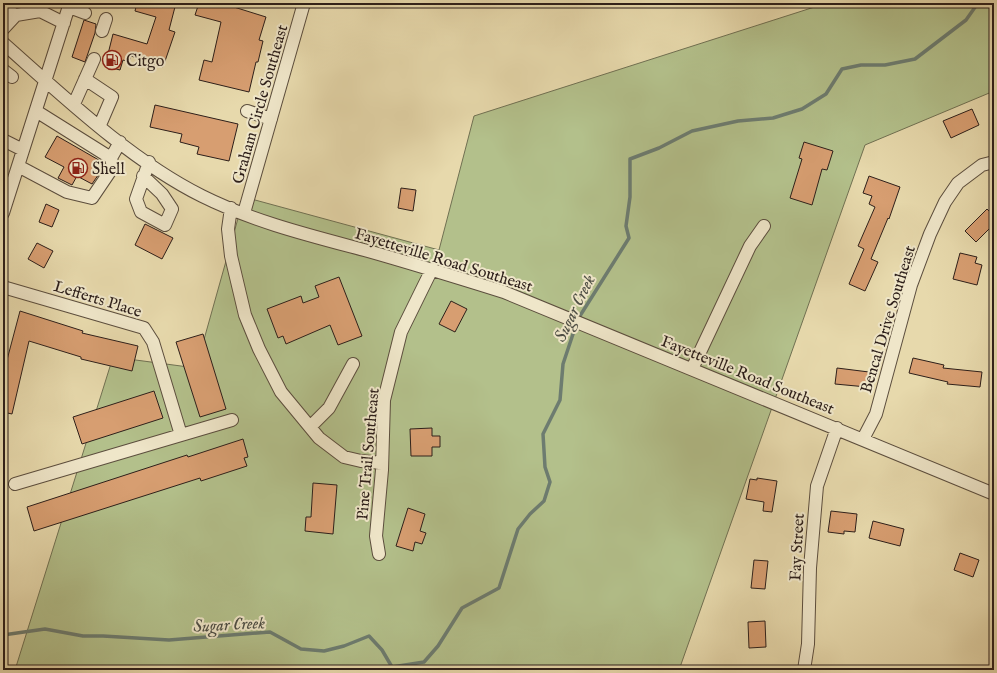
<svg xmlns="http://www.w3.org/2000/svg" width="997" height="673" font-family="'IM FELL English',serif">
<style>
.green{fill:#b3c08b;stroke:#707052}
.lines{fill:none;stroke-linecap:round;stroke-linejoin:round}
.stream{stroke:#6d7c70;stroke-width:3.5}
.building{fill:#d79e71;stroke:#2d1f1a}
.minor-casing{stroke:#5c4e3e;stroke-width:14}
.minor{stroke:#efe6c9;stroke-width:12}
.labels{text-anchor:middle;stroke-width:4;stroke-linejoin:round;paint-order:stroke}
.poi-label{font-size:16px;fill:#2d1f1a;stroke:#efe6c9;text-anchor:start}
.street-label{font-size:16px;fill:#2d1f1a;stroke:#efe6c9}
.water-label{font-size:17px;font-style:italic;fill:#4d4e45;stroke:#efe6c9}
</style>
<rect width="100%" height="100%" fill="#e7d9ac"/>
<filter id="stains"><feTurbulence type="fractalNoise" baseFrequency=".005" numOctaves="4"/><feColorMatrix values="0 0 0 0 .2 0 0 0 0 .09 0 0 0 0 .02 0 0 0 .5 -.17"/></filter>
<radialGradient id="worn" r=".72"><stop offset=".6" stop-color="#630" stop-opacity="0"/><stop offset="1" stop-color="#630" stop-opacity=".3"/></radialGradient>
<path class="green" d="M 827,3 L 994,3 L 994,91 L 865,145 L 679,670 L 15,670 L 113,357 L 196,368 L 244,197 L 439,250 L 474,116 Z"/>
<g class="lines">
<path class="stream" d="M 578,319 L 629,238 L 626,226 L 630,197 L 630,159 L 659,148 L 692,131 L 738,121 L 773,118 L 802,109 L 826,94 L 842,69 L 861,65 L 885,65 L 915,59 L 966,20 L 978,3
M 3,635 L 45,629 L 83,636 L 103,636 L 169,640 L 270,632 L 301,649 L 324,651 L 344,646 L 369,636 L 382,650 L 392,667 L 424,662 L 438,646 L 462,608 L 499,588 L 518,529 L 530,514 L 544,501 L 550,482 L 545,467 L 543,434 L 560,400 L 563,364 L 576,325"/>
</g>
<path class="building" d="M 137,3 L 176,3 L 169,30 L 175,32 L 163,67 L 131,56 L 129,62 L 123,60 L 120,70 L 105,66 L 113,34 L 147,44 L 156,17 L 135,11 Z
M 199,3 L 221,3 L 266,17 L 259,40 L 263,41 L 258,62 L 256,62 L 249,92 L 199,80 L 204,60 L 212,62 L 221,22 L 195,15 Z
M 84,20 L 96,24 L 95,33 L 85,62 L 72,57 Z
M 155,105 L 238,124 L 229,161 L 197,154 L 199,147 L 180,142 L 182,134 L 150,127 Z
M 972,109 L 979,125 L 951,138 L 943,121 Z
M 57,136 L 104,163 L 105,165 L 92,184 L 77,176 L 72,185 L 58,178 L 64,167 L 45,157 Z
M 804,142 L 833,151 L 827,170 L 822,169 L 812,205 L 790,198 L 802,159 L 799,158 Z
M 869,176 L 900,187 L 889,219 L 888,218 L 871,259 L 878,262 L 865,291 L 849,284 L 864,249 L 858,246 L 875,207 L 869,204 L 872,196 L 863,193 Z
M 401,188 L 416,190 L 413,211 L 398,208 Z
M 46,204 L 59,210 L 52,227 L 39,222 Z
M 987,209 L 994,216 L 994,224 L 976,242 L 965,231 Z
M 145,224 L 173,238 L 162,259 L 135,245 Z
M 37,243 L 53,251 L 44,268 L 28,259 Z
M 960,253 L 977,257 L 975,263 L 982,265 L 977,285 L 953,279 Z
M 339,277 L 362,336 L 338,345 L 330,325 L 286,344 L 283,336 L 278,338 L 267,309 L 301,296 L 303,303 L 319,297 L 315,286 Z
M 451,301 L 467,309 L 455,332 L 439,324 Z
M 20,311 L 83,331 L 82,333 L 138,346 L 132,371 L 81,359 L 81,357 L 29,341 L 12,414 L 3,412 L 3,375 Z
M 203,334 L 226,409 L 200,417 L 176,342 Z
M 913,358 L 944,365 L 943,368 L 982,372 L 980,387 L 947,384 L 948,382 L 909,373 Z
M 837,368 L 869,372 L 867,387 L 835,384 Z
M 154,391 L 163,418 L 82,444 L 73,417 Z
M 432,428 L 432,436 L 440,436 L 440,447 L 432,447 L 432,456 L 411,456 L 410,429 Z
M 243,439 L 248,457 L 244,458 L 247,466 L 201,481 L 200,478 L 34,531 L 27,507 L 187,455 L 188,457 Z
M 757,478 L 777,481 L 772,512 L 763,511 L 764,502 L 746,499 L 750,479 L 757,480 Z
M 313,483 L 337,485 L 333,534 L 305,531 L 306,517 L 311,517 Z
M 408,508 L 425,514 L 420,531 L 426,533 L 422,544 L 415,542 L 413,551 L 396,546 Z
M 831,511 L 857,514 L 855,532 L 844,531 L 844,534 L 828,532 Z
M 873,521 L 904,529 L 900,546 L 869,538 Z
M 960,553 L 979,560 L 973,577 L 954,570 Z
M 754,560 L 768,561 L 765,589 L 751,588 Z
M 765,621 L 766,647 L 749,648 L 748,622 Z"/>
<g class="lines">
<g class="minor-casing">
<path id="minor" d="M 40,4 L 40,11 L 64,23
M 69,7 L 85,13
M 3,9 L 16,15
M 3,29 L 16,15 L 40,11
M 102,31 L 106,19
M 3,43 C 63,96 130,160 202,196 C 254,222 312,236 368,251 C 414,264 459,278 504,292 L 994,494
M 3,70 L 12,77
M 85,79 L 112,97 L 100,125
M 74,104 L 94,59
M 36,111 L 111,158
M 247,111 L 271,119
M 3,140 L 23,150
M 18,166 L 67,192 L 92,198 L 113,167 L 111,158 L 120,142
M 143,176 L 162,194 L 172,209 L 165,225 L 141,212 L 136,199 L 149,162
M 231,208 L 228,229 L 231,256 L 245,315 L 259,349 L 281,392 L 319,438 L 344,457 L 361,461 L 382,463
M 3,213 L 70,3
M 244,213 L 304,3
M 3,287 L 144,328 L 153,342 L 181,435
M 692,369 L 750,246 L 764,226
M 310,427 L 329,408 L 353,364
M 863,439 L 876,414 L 911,285 L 930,234 L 945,202 L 958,183 L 982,165 L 994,162
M 15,484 L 232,420
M 379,554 L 376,536 L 382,470 L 384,400 L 401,332 L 432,269
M 804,670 L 808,644 L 810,568 L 817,486 L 837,428"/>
</g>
<use href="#minor" class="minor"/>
</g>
<defs>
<g id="fuel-ring" transform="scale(1)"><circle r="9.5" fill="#efe6c9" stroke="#8f2418" stroke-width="1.5"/><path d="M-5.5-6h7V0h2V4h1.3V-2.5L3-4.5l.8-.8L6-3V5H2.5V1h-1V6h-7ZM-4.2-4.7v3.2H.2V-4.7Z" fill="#8f2418"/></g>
</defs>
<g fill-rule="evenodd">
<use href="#fuel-ring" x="112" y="60"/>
<use href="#fuel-ring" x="78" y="168"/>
</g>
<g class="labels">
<g class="poi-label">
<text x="126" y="66">Citgo</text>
<text x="92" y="174">Shell</text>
</g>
<g class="street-label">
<text transform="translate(259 104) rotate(-74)" y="6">Graham Circle Southeast</text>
<text transform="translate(444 259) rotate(17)" y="6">Fayetteville Road Southeast</text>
<text transform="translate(98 298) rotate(17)" y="6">Lefferts Place</text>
<text transform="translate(887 319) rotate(-73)" y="6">Bencal Drive Southeast</text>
<text transform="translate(748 374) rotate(22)" y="6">Fayetteville Road Southeast</text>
<text transform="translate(367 454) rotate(-85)" y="6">Pine Trail Southeast</text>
<text transform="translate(796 547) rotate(-87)" y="6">Fay Street</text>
</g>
<g class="water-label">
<text transform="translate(574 308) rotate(-64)" y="6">Sugar Creek</text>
<text transform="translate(229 624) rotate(-3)" y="6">Sugar Creek</text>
</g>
</g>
<rect width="997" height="673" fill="none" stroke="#e7d9ac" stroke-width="16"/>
<rect x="4" y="4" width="989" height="665" fill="none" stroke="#2d1f1a" stroke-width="2"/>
<rect x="8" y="8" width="981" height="657" fill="none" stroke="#2d1f1a"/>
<rect width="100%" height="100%" filter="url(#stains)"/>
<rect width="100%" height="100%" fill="url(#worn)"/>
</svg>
